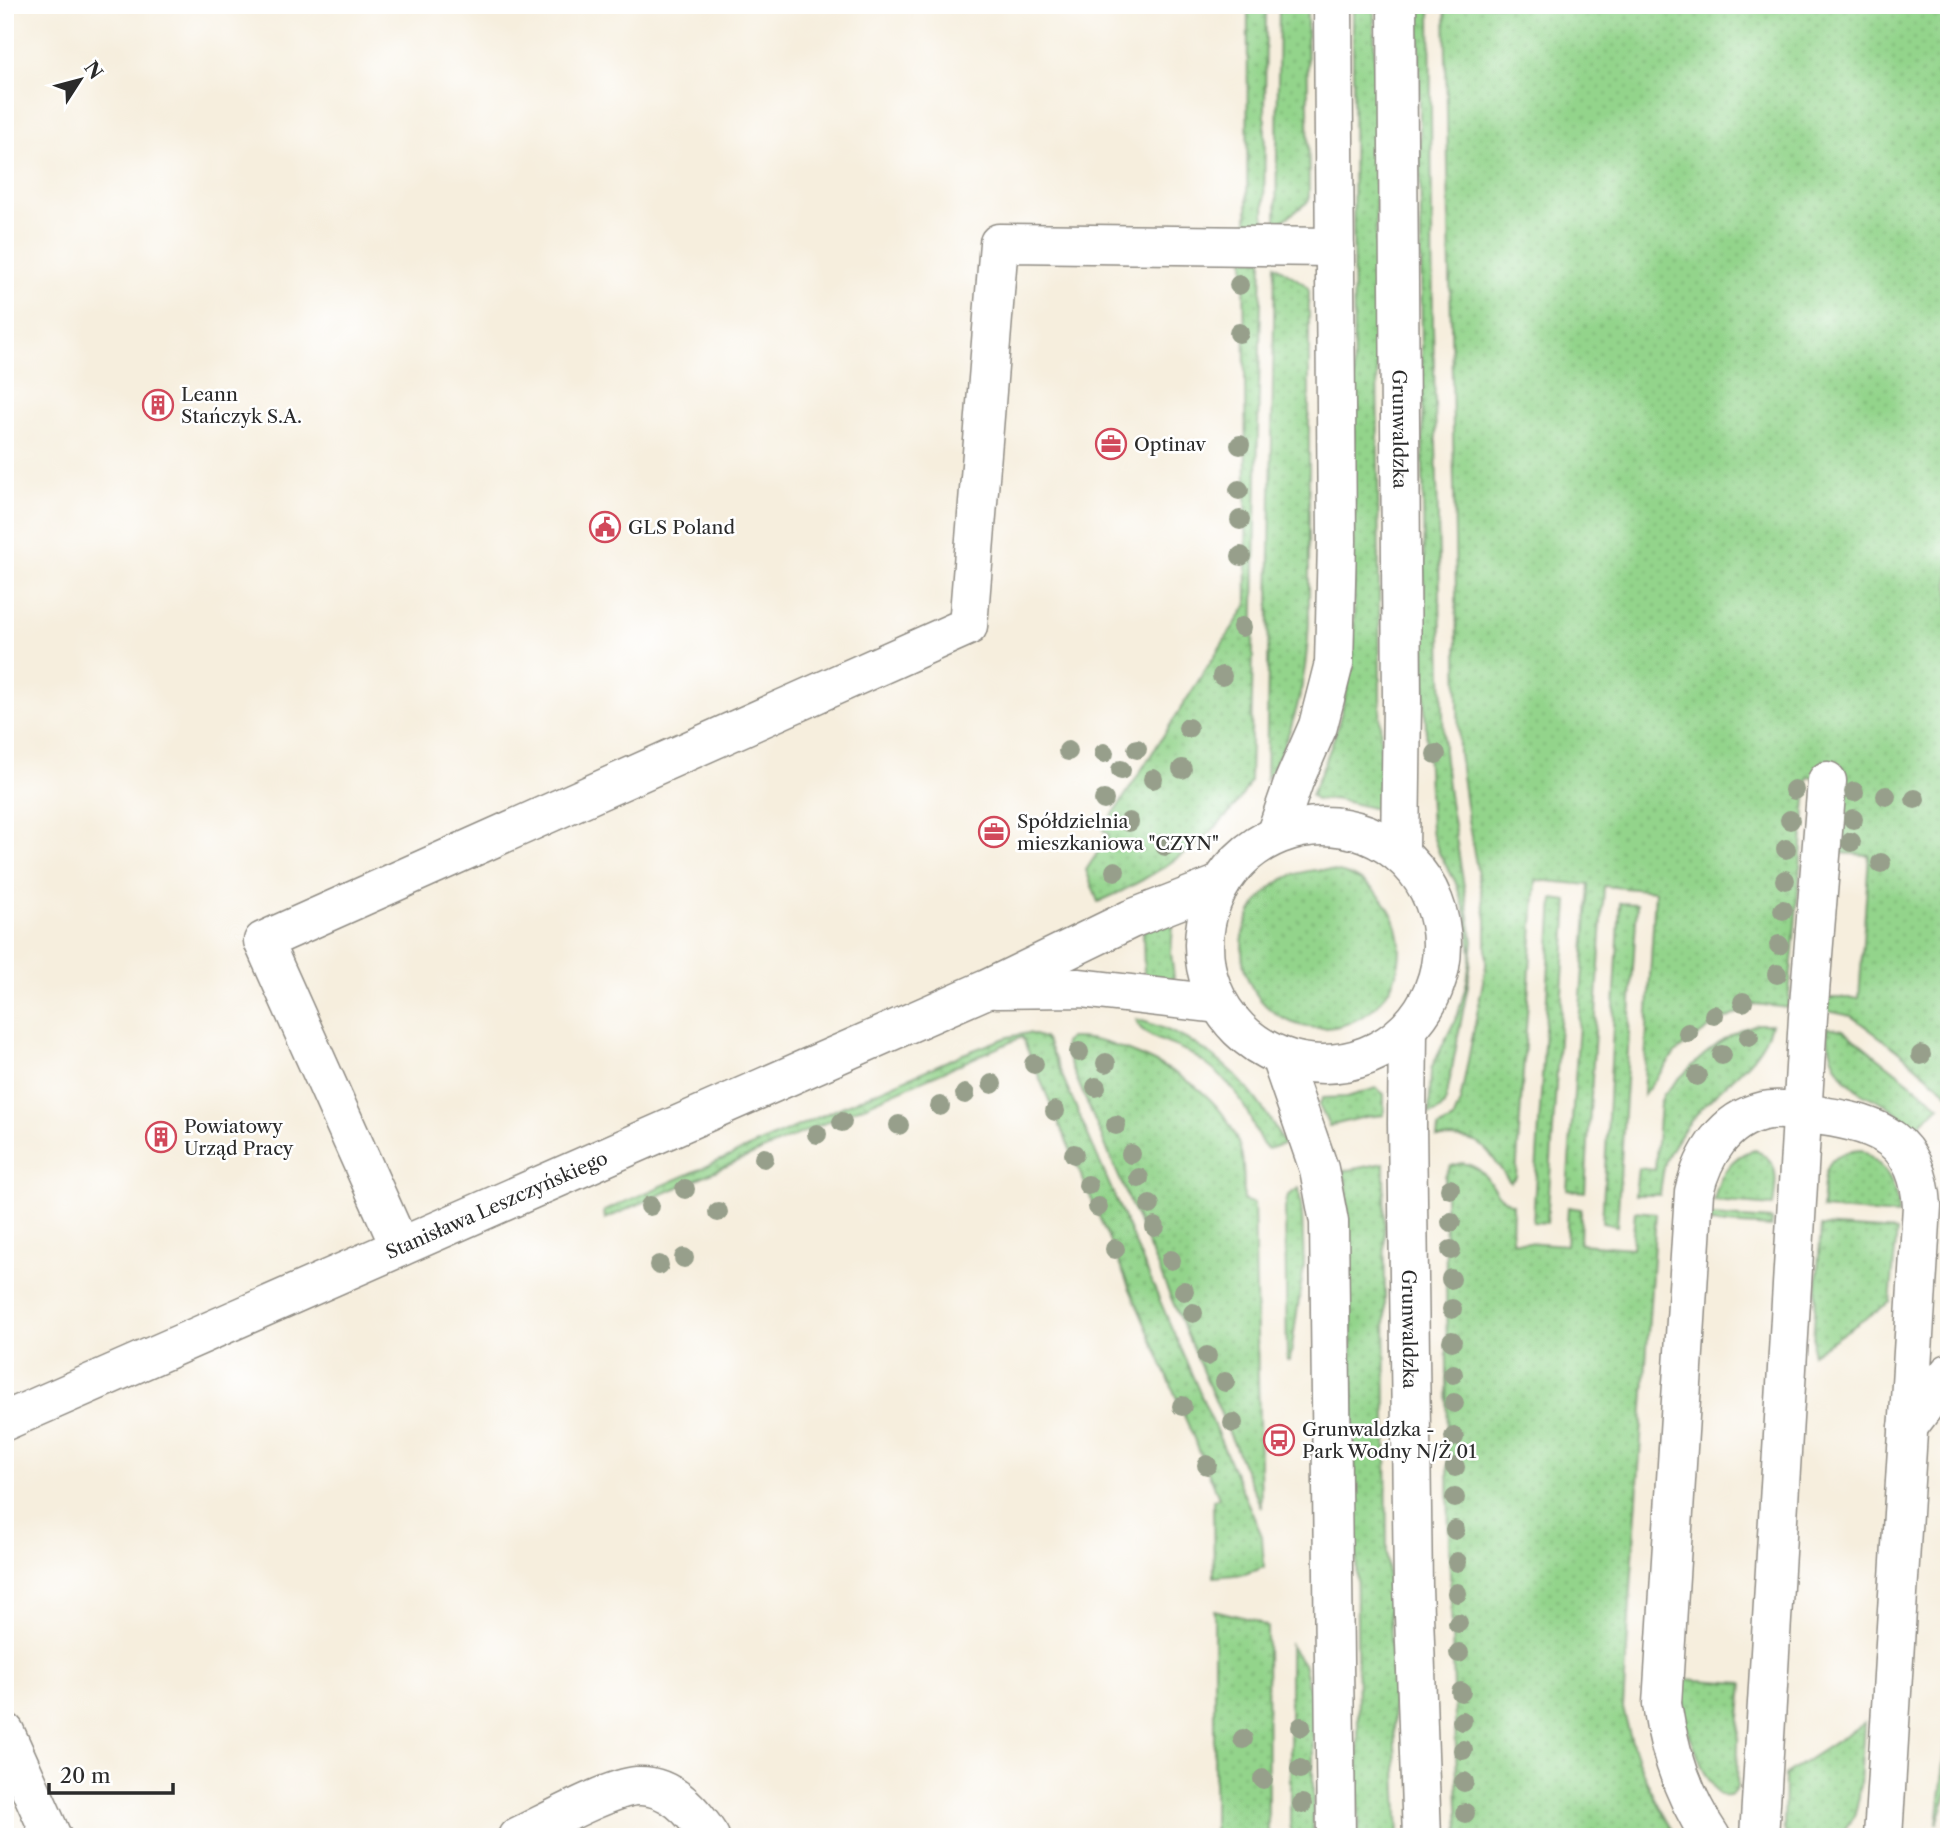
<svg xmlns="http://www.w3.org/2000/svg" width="1954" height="1842" font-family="'Libre Caslon Text',serif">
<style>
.grass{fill:url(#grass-dots);stroke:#5f805b;stroke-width:2}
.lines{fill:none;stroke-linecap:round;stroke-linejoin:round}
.minor-casing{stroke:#908c84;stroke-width:41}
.minor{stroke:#fff;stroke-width:38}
.tree{fill:#979f8b}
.labels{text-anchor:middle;stroke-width:5;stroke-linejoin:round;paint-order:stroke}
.poi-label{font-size:19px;fill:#2b2b2b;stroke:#fff;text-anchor:start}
.street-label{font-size:19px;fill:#2b2b2b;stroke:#fff}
</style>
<defs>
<pattern id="grass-dots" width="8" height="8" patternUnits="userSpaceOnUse" patternTransform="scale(1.75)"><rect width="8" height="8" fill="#93d48b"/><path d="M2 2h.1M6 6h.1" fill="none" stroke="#7fb678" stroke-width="1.8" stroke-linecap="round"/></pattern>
</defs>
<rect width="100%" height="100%" fill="#fff"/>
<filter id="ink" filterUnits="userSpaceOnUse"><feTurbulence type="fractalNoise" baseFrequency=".0143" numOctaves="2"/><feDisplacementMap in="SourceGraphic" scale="14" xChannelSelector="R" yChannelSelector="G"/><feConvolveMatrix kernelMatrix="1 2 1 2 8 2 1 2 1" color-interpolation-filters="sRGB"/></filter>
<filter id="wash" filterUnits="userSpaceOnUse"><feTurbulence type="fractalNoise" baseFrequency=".00686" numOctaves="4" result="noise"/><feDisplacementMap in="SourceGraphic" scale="28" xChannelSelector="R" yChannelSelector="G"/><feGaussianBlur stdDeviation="1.57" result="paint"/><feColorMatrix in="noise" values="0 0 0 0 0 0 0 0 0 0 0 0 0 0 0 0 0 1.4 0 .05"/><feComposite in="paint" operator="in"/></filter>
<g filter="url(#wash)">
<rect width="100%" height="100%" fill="#f6eedd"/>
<path class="grass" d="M 1248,5 L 1266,5 L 1264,230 L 1247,231 Z
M 1279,5 L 1307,5 L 1309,201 L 1276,226 Z
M 1353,5 L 1374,5 L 1381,805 L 1376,809 L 1334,799 L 1316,800 L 1311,795 C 1335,743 1347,702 1354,645 Z
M 1419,5 L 1430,5 L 1433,327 L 1444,751 L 1449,795 L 1473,941 L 1468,985 L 1446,1100 C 1444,1107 1438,1114 1429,1114 L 1431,1069 L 1458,1014 L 1467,981 L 1471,954 L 1466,914 L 1455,881 L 1439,853 L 1431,830 L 1425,709 Z
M 1445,5 L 1949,5 L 1949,1094 L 1901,1053 L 1851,1016 L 1827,1011 L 1826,998 L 1859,998 L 1869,855 L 1837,853 L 1846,784 L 1808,777 L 1788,1008 L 1755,1004 L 1714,1025 L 1676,1052 L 1643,1096 L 1655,891 L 1604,886 L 1585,1192 L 1567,1190 L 1589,885 L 1536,880 L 1516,1177 L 1510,1182 C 1483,1146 1487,1137 1437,1138 L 1438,1128 L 1453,1120 L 1460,1102 L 1486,966 L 1486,919 L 1468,820 L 1459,753 Z
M 1244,259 L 1262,259 L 1250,781 C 1227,833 1148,881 1098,902 L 1086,870 L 1109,835 L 1103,830 L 1247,605 Z
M 1275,265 L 1306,285 L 1309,290 L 1309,621 C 1307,677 1296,732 1266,780 Z
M1242 949a79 79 0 1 1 158 0a79 79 0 1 1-158 0Z
M 1553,899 L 1568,901 L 1547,1223 L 1533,1222 Z
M 1620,903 L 1637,904 L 1617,1226 L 1602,1223 Z
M 1168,921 L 1173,926 L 1171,953 L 1174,978 L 1171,982 L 1144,975 L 1143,931 Z
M 1136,1019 C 1206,1039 1251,1080 1284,1144 L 1268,1149 L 1263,1145 C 1255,1131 1250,1115 1241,1101 C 1229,1081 1209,1065 1189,1053 C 1174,1043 1140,1039 1136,1019 Z
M 1757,1024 L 1771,1024 C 1762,1059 1729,1079 1706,1104 C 1693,1117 1681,1132 1672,1148 C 1663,1162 1662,1179 1660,1195 L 1635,1195 L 1638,1168 L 1655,1170 L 1660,1103 L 1664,1094 C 1691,1066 1719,1036 1757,1024 Z
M 1827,1027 L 1843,1030 L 1940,1106 L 1915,1128 C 1906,1120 1896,1111 1885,1104 C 1879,1100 1872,1099 1865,1095 C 1840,1081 1828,1055 1827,1027 Z
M 1028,1033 L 1044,1038 L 1048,1043 L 1262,1536 L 1264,1567 L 1245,1574 L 1214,1577 L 1213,1500 L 1219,1497 L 1022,1037 L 605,1219 L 604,1211 L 963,1054 L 1008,1037 Z
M 1070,1038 C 1096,1037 1119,1047 1143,1057 C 1187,1076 1228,1103 1241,1152 C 1245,1168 1243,1186 1244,1201 L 1254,1203 L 1261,1507 L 1066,1054 L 1064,1043 Z
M 1376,1088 L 1384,1094 L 1384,1115 L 1365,1117 L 1329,1126 L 1319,1105 L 1323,1098 L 1347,1097 Z
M 1755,1150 C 1782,1162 1776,1181 1773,1206 L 1714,1201 C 1718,1178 1730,1155 1755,1150 Z
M 1862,1150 C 1888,1168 1897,1183 1898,1215 L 1822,1209 C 1825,1176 1820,1152 1862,1150 Z
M 1384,1163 L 1387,1561 L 1399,1837 L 1359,1837 L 1356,1517 L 1347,1187 L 1343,1171 Z
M 1462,1163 C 1494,1169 1486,1194 1513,1204 L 1512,1241 L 1566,1245 L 1568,1207 L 1581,1209 L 1580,1244 L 1632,1248 L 1635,1211 L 1656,1213 L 1623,1708 C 1634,1758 1650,1793 1677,1837 L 1459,1837 L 1449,1544 L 1445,1195 L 1445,1176 L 1451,1166 Z
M 1299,1188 L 1302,1214 L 1304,1266 L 1290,1360 L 1287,1360 L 1285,1208 L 1288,1195 Z
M 1711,1216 L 1772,1220 L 1771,1227 L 1710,1223 Z
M 1821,1226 L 1897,1231 L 1890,1302 L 1812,1354 Z
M 1214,1610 L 1254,1620 L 1267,1627 L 1268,1837 L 1214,1837 Z
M 1290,1645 L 1303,1664 L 1313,1705 L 1313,1837 L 1290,1837 Z
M 1682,1679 L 1743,1683 L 1738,1741 L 1737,1788 L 1732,1794 L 1724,1796 L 1717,1793 L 1703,1769 L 1685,1723 Z
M 1949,1684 L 1949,1789 L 1937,1824 L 1945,1755 Z
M 1864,1723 L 1859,1798 L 1854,1816 L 1839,1837 L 1788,1837 L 1784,1830 L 1785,1775 Z"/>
</g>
<g filter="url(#ink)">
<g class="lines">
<g class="minor-casing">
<g id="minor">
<path id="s1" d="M 1397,5 L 1402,701 L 1400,852"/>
<circle cx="1323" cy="945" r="119"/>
<path d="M 1276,833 L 1294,781 L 1318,726 L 1334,663 L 1337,541 L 1333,5"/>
<path d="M 996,989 L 1080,988 L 1218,1004"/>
<path id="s2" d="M 1408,1030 L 1407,1123 L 1413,1587 L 1422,1837"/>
<path d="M 1280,1057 L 1319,1169 L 1329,1222 L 1336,1837"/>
<path d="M 400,1247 L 263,941 L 968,626 L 999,243 L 1335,247"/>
<path id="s3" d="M 5,1421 L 987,989 L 1131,919 L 1218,885"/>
<path d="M 1908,1427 L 1949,1373"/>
<path d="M 5,1732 L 52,1837"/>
<path d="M 517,1837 C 545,1824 609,1788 637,1786 C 669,1784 694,1812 710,1837"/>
<path d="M 1711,1837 C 1683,1796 1669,1752 1662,1704 L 1694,1192 C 1703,1155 1724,1120 1763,1111 C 1782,1107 1804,1113 1822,1116 C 1880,1124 1918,1141 1922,1206 L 1883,1837"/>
<path d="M 1759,1837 L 1808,1017 L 1827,781"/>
</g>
</g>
<use href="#minor" class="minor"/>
</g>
<g class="tree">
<circle cx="1239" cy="285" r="10"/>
<circle cx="1239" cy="333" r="10"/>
<circle cx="1240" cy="445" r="10"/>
<circle cx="1239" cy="490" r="10"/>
<circle cx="1240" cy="520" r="10"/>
<circle cx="1241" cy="556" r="10"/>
<circle cx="1242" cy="627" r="10"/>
<circle cx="1222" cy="676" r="10"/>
<circle cx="1188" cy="728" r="10"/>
<circle cx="1137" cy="749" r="10"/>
<circle cx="1068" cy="751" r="10"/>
<circle cx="1104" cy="753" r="10"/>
<circle cx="1436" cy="754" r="10"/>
<circle cx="1182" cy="769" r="10"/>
<circle cx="1121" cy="770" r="10"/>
<circle cx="1153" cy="779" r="10"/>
<circle cx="1794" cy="790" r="10"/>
<circle cx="1854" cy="792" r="10"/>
<circle cx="1886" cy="796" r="10"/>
<circle cx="1915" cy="799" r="10"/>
<circle cx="1104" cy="800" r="10"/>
<circle cx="1853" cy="819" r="10"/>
<circle cx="1790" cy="820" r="10"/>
<circle cx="1129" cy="822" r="10"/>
<circle cx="1851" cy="842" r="10"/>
<circle cx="1165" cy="846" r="10"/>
<circle cx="1786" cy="849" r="10"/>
<circle cx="1881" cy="863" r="10"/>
<circle cx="1115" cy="871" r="10"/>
<circle cx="1785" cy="880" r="10"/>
<circle cx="1783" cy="910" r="10"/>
<circle cx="1779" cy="945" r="10"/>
<circle cx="1777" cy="974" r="10"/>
<circle cx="1743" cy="1002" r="10"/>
<circle cx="1714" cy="1015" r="10"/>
<circle cx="1688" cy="1033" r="10"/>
<circle cx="1749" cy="1037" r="10"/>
<circle cx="1079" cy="1052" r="10"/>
<circle cx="1722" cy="1055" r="10"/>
<circle cx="1921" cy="1055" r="10"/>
<circle cx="1106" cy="1063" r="10"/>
<circle cx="1034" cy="1064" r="10"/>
<circle cx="1697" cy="1076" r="10"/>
<circle cx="992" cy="1084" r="10"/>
<circle cx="1096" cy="1087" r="10"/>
<circle cx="965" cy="1094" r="10"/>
<circle cx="940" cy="1106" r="10"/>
<circle cx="1055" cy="1111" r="10"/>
<circle cx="842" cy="1122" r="10"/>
<circle cx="899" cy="1125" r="10"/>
<circle cx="1116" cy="1125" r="10"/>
<circle cx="817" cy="1134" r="10"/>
<circle cx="1074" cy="1154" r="10"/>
<circle cx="1131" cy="1154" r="10"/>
<circle cx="764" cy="1158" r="10"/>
<circle cx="1139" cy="1178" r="10"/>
<circle cx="1088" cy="1185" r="10"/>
<circle cx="685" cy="1189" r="10"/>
<circle cx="1450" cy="1189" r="10"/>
<circle cx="1150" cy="1205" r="10"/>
<circle cx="650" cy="1206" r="10"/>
<circle cx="1098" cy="1207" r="10"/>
<circle cx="718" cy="1212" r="10"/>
<circle cx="1451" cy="1222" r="10"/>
<circle cx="1155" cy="1227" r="10"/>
<circle cx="1115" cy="1249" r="10"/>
<circle cx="1451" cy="1250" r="10"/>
<circle cx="684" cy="1258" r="10"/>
<circle cx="1171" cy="1260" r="10"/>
<circle cx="659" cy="1265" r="10"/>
<circle cx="1451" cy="1279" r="10"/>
<circle cx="1184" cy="1291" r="10"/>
<circle cx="1452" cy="1309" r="10"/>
<circle cx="1193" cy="1313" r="10"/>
<circle cx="1452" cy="1341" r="10"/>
<circle cx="1207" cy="1356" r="10"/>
<circle cx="1453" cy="1374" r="10"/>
<circle cx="1225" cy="1382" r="10"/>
<circle cx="1454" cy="1403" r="10"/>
<circle cx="1182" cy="1406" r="10"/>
<circle cx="1233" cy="1423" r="10"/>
<circle cx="1454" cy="1437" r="10"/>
<circle cx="1207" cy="1465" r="10"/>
<circle cx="1455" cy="1467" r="10"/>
<circle cx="1455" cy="1498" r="10"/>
<circle cx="1455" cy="1530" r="10"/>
<circle cx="1457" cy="1562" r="10"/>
<circle cx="1457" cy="1593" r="10"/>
<circle cx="1458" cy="1623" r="10"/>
<circle cx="1459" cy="1653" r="10"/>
<circle cx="1461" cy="1692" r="10"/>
<circle cx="1462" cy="1721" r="10"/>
<circle cx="1301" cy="1727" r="10"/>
<circle cx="1243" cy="1739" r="10"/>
<circle cx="1463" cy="1750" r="10"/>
<circle cx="1300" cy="1769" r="10"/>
<circle cx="1263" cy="1779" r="10"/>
<circle cx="1464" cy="1782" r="10"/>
<circle cx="1302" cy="1804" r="10"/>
<circle cx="1465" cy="1813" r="10"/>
</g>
</g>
<defs>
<g id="building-ring" transform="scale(1.575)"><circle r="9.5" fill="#fff" stroke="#d1495b" stroke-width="1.5"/><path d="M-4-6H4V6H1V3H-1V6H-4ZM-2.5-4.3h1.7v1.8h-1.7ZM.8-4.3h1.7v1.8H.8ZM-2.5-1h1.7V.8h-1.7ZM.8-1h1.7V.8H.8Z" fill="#d1495b"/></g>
<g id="office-ring" transform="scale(1.575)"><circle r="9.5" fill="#fff" stroke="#d1495b" stroke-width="1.5"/><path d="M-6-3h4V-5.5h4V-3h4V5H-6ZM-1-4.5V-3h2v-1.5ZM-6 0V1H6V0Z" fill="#d1495b"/></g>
<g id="civic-ring" transform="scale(1.575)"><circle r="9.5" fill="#fff" stroke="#d1495b" stroke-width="1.5"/><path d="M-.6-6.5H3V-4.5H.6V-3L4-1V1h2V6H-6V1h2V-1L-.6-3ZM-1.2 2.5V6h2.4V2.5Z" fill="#d1495b"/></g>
<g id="bus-ring" transform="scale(1.575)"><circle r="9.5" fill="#fff" stroke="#d1495b" stroke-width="1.5"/><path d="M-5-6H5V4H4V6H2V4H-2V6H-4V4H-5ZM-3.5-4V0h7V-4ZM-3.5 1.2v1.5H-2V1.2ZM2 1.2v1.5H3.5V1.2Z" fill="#d1495b"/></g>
</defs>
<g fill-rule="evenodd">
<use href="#building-ring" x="158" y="405"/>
<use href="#office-ring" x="1111" y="444"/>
<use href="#civic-ring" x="605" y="527"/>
<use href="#office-ring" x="994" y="832"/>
<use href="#building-ring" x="161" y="1137"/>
<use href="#bus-ring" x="1279" y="1440"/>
</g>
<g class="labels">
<g class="poi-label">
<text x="181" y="401">Leann<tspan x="181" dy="22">Stańczyk S.A.</tspan></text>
<text x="1134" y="451">Optinav</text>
<text x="628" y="534">GLS Poland</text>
<text x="1017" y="828">Spółdzielnia<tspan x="1017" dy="22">mieszkaniowa "CZYN"</tspan></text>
<text x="184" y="1133">Powiatowy<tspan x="184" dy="22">Urząd Pracy</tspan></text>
<text x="1302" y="1436">Grunwaldzka -<tspan x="1302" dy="22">Park Wodny N/Ż 01</tspan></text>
</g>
<g class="street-label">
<text dy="7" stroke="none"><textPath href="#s1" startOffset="424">Grunwaldzka</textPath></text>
<text dy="7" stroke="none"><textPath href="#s3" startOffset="537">Stanisława Leszczyńskiego</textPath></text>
<text dy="7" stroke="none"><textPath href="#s2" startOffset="299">Grunwaldzka</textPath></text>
</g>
</g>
<rect width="1954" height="1842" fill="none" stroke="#fff" stroke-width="28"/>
<g transform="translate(80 80) rotate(54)" stroke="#ffffff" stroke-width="5" paint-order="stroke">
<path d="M0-5L12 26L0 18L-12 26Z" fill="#2b2b2b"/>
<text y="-10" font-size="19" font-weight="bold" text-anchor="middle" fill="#2b2b2b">N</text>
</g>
<path d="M49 1783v10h124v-10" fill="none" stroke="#2b2b2b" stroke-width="3.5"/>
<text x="60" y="1783" font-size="21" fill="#2b2b2b" stroke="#ffffff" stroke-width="5" paint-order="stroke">20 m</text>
</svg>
